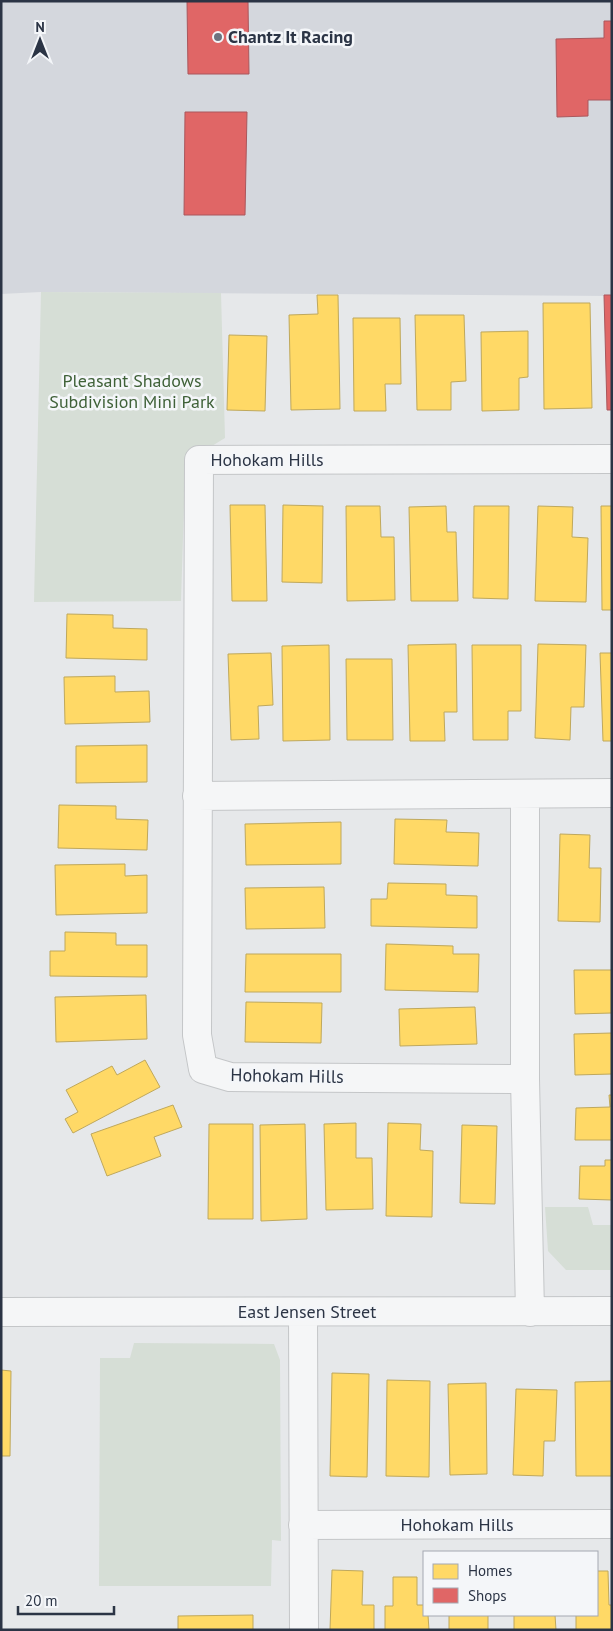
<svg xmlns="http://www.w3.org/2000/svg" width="613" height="1631" font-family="'PT Sans',sans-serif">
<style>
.built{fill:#d4d7dd}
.green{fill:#d6ded6}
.homes{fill:#ffd966;stroke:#bfa85c}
.shops{fill:#e06666;stroke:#aa575c}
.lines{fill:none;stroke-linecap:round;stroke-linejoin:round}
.minor-casing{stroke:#c4c6c8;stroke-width:30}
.minor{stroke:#f5f6f7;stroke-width:28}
.poi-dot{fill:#6c737f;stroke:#f4f6f9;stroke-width:2}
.labels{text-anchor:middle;stroke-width:5;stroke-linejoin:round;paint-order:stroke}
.poi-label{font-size:18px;font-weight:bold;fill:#2b3445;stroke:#f4f6f9;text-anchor:start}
.park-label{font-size:18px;fill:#3f6138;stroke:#f4f6f9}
.street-label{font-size:18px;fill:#2b3445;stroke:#f4f6f9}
</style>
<rect width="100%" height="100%" fill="#e6e8ea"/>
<path class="built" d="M 1,1 L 612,1 L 612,296 L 41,292 L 1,294 Z"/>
<path class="green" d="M 41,292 L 221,293 L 225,438 L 202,452 L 185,474 L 181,601 L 34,602 Z
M 545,1207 L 588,1207 L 593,1225 L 612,1225 L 612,1270 L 566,1270 L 548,1251 Z
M 134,1343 L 274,1344 L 280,1360 L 281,1541 L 272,1540 L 271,1586 L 99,1586 L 100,1358 L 130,1358 Z"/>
<path class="homes" d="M 317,295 L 338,295 L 340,409 L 291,410 L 289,315 L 318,314 Z
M 543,303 L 590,303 L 592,408 L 544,409 Z
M 415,315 L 464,315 L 466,381 L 451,382 L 451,410 L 417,410 Z
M 353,318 L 400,318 L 401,384 L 385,384 L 386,411 L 354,411 Z
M 528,331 L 528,377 L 519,378 L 519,410 L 482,411 L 481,332 Z
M 229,335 L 267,336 L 265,411 L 227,410 Z
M 230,505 L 265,505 L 267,601 L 232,601 Z
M 283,505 L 323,506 L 322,583 L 282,582 Z
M 346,506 L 380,506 L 381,537 L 394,537 L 395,600 L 347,601 Z
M 446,506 L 447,532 L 456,532 L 458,601 L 411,601 L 409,507 Z
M 474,506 L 509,506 L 508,599 L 473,598 Z
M 538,506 L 573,507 L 572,537 L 588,538 L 586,602 L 535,601 Z
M 601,506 L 612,506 L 612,610 L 602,610 Z
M 67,614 L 113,615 L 113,628 L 147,629 L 147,660 L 66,658 Z
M 456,644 L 457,712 L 444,712 L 445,741 L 410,741 L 408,645 Z
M 538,644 L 586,645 L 584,707 L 571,707 L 570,740 L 535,738 Z
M 329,645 L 330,740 L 283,741 L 282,646 Z
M 472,645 L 521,645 L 521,711 L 508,711 L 508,740 L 473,740 Z
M 271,653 L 273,705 L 258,706 L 259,739 L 231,740 L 228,654 Z
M 600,653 L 612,653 L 612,741 L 603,741 Z
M 346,659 L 392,659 L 393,740 L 347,740 Z
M 115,676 L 115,692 L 149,691 L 150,722 L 65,724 L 64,677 Z
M 147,745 L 147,782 L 76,783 L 76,746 Z
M 59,805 L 116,806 L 116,819 L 148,820 L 147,850 L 58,848 Z
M 395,819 L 447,820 L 446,832 L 479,833 L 478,866 L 394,864 Z
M 341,822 L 341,864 L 246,865 L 245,824 Z
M 560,834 L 590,835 L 589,868 L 601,868 L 600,922 L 558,921 Z
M 125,864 L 125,876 L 147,875 L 147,913 L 56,915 L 55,865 Z
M 388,883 L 446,884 L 446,895 L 477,896 L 477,928 L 371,926 L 371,899 L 387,899 Z
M 324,887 L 325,928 L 246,929 L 245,888 Z
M 65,932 L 116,933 L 116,945 L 147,945 L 147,977 L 50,976 L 50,951 L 65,951 Z
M 386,944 L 453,946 L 453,954 L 479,954 L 478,992 L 385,990 Z
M 246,954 L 341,954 L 341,992 L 245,992 Z
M 574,970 L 612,970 L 612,1013 L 575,1014 Z
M 146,995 L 147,1039 L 56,1042 L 55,997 Z
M 246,1002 L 322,1003 L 321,1043 L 245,1042 Z
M 475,1007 L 477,1044 L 400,1046 L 399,1009 Z
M 612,1033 L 612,1074 L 575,1075 L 574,1034 Z
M 145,1060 L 160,1087 L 73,1133 L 65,1119 L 78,1112 L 66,1090 L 112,1066 L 117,1075 Z
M 609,1095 L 612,1095 L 612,1140 L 575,1140 L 576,1108 L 610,1107 Z
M 173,1105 L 182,1127 L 154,1137 L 161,1156 L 107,1176 L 91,1134 Z
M 356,1123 L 356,1158 L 372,1158 L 373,1209 L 326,1210 L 324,1124 Z
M 388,1123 L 421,1124 L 420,1150 L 433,1151 L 432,1217 L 386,1216 Z
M 209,1124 L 253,1124 L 253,1219 L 208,1219 Z
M 305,1124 L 307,1219 L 261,1221 L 260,1125 Z
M 462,1125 L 497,1126 L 495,1204 L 460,1203 Z
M 605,1160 L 612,1160 L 612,1200 L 579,1199 L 580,1166 L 605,1166 Z
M 1,1370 L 11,1371 L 10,1456 L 1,1456 Z
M 332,1373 L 369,1374 L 367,1477 L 330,1476 Z
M 387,1380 L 430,1381 L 429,1477 L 386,1476 Z
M 612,1381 L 612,1476 L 576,1476 L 575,1382 Z
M 486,1383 L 487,1474 L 450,1475 L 448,1384 Z
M 516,1389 L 557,1390 L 555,1441 L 544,1441 L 543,1476 L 513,1475 Z
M 332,1570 L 363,1571 L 362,1605 L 374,1605 L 374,1630 L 330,1630 Z
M 597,1571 L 608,1571 L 609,1605 L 612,1605 L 612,1630 L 576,1630 L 576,1615 L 597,1615 Z
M 393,1577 L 417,1577 L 417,1605 L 424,1605 L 424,1615 L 428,1615 L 429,1630 L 385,1630 L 385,1606 L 393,1606 Z
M 253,1615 L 253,1630 L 178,1630 L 178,1616 Z
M 449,1615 L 488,1615 L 488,1630 L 449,1630 Z
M 514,1615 L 555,1615 L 556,1630 L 514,1630 Z"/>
<path class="shops" d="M 187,1 L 248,1 L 249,74 L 188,74 Z
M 604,21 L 612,21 L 612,100 L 588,100 L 588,116 L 557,117 L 556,39 L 604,38 Z
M 185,112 L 247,112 L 245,215 L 184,215 Z
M 604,295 L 612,295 L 612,410 L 607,410 Z"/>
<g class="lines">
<g class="minor-casing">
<path id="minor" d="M 525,794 L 525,1079 L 530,1312
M 197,796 L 612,793
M 525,1079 L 230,1077 L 203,1069 L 197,1035 L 199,460 L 612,459
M 1,1312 L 612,1311
M 303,1312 L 304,1630
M 303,1525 L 612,1524"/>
</g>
<use href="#minor" class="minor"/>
</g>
<circle class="poi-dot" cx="218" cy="37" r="5"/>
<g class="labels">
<g class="poi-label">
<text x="228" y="43">Chantz It Racing</text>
</g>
<g class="park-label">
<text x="132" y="387">Pleasant Shadows<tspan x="132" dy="21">Subdivision Mini Park</tspan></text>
</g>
<g class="street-label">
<text x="267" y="466">Hohokam Hills</text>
<text transform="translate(287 1076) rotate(1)" y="6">Hohokam Hills</text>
<text x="307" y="1318">East Jensen Street</text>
<text x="457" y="1531">Hohokam Hills</text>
</g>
</g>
<rect width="613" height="1631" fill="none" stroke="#2b3445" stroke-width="5"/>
<rect x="423" y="1551" width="175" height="65" fill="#f4f6f9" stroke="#a4a8b1"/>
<rect x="433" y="1564" width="25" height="15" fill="#ffd966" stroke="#a4a8b1"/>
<text x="468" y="1576" font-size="15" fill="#2b3445">Homes</text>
<rect x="433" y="1588" width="25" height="15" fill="#e06666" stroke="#a4a8b1"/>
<text x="468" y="1601" font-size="15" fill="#2b3445">Shops</text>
<g transform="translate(40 40)" stroke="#f4f6f9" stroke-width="4" paint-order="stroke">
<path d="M0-4L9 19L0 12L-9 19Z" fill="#2b3445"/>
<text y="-8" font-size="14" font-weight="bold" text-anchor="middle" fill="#2b3445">N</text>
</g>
<path d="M18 1606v8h96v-8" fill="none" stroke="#2b3445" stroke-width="2.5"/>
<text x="25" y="1606" font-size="15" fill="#2b3445" stroke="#f4f6f9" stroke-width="4" paint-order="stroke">20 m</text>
</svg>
